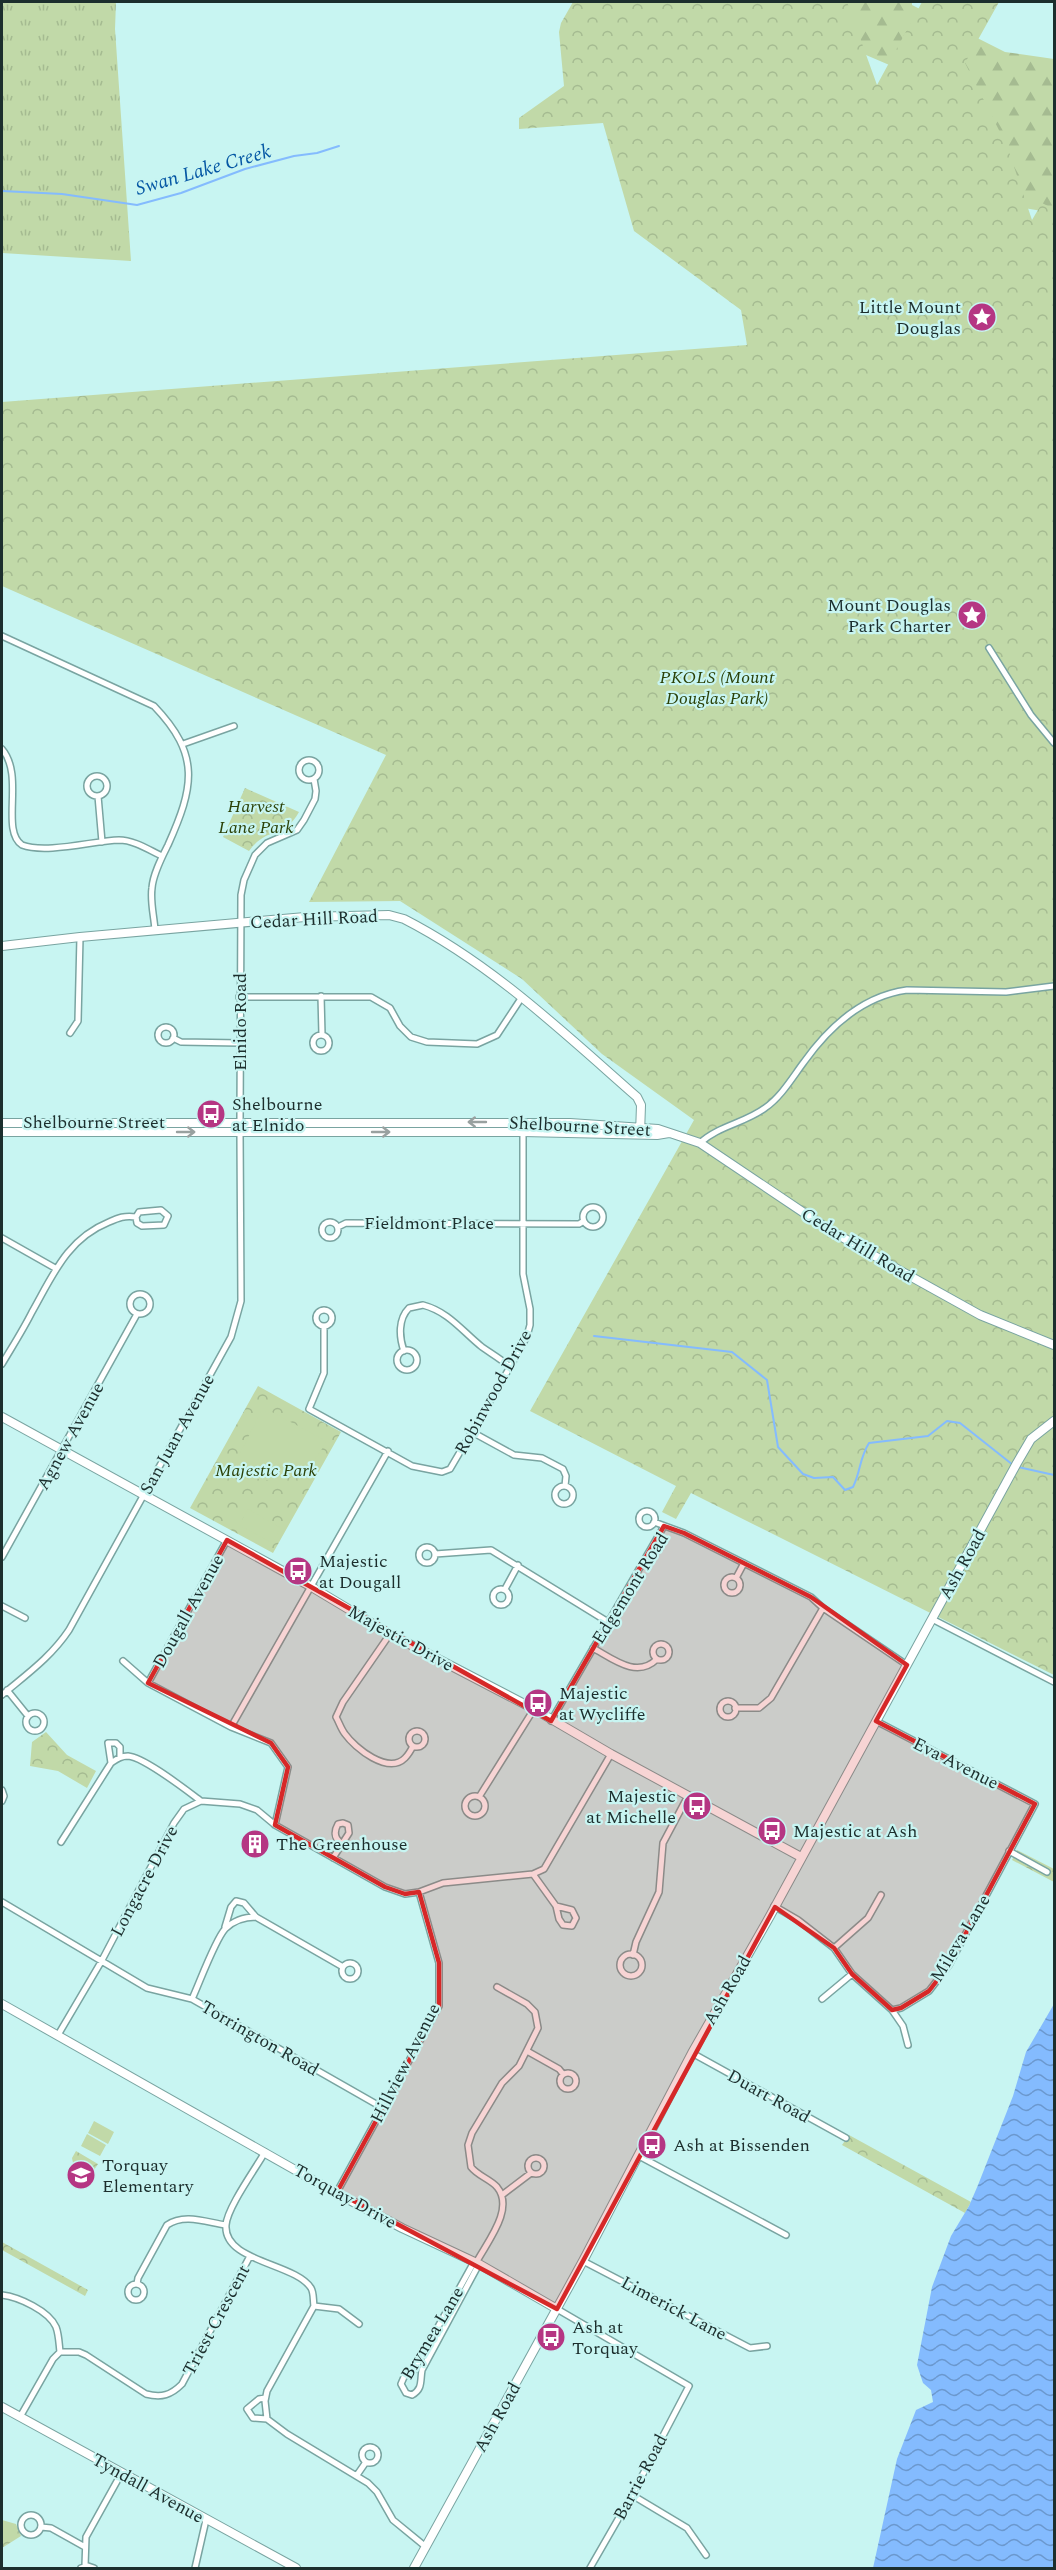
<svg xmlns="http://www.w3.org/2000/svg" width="1056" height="2570" font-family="Spectral,serif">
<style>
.grass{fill:url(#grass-tufts)}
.forest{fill:url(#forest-firs)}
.park{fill:url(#park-crowns)}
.pitch{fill:#c1d9a8}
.water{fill:url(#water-waves)}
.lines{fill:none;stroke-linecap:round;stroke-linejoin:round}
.stream{stroke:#84bbfe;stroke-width:2}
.street-casing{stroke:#79a4a1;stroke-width:8}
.secondary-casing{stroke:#79a4a1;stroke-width:10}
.street{stroke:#fff;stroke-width:5}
.secondary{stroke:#fff;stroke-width:8}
.oneway{stroke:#99a1a0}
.marked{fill:#d62828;fill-opacity:0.2;stroke:#d62828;stroke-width:4.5;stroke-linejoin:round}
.labels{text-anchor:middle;stroke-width:4.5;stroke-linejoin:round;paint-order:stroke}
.poi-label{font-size:18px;fill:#1c2e2d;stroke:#c8f5f2;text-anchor:start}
.park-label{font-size:18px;font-style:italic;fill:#2b4107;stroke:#c8f5f2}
.street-label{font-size:18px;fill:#1c2e2d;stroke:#c8f5f2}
.water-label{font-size:20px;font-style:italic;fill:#0557a4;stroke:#c8f5f2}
</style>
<defs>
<pattern id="grass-tufts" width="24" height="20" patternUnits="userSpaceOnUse" patternTransform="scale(1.5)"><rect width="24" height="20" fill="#c1d9a8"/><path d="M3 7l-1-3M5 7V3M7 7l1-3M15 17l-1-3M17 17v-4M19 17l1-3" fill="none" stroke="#a5bb91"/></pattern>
<pattern id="forest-firs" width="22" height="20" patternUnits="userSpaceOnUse" patternTransform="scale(1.5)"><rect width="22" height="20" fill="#c1d9a8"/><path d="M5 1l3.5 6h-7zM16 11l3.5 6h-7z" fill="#a5bb91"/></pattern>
<pattern id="park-crowns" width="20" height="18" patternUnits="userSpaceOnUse" patternTransform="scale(1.5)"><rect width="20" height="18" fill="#c1d9a8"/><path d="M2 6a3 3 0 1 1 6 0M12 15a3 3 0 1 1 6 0" fill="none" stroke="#a5bb91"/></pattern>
<pattern id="water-waves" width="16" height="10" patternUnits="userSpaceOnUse" patternTransform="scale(1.5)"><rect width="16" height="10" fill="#84bbfe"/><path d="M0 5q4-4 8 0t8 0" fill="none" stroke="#6b98ce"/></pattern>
</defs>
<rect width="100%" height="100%" fill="#c8f5f2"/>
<path class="grass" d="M 2,2 L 116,2 L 115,29 L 131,261 L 2,253 Z
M 2,1124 L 236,1124 L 236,1130 L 2,1130 Z
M 251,1124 L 570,1124 L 584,1128 L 570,1131 L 251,1130 Z"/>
<path class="forest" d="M 758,2 L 912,2 L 912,5 L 1005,52 L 1054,59 L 1054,213 L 1018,207 L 894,67 L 761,10 Z"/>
<path class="park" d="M 573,2 L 847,2 L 877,85 L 922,2 L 999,2 L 965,63 L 1007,146 L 1032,220 L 1042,203 L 1054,209 L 1054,1675 L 691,1493 L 676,1519 L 662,1512 L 676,1486 L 530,1411 L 694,1120 L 602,1054 L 522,979 L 400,901 L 309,902 L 386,755 L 2,586 L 2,402 L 747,345 L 741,310 L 634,231 L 603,123 L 519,129 L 519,118 L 564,86 L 559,32 L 561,23 Z
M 245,788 L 299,812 C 284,839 267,826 249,851 L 223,837 Z
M 258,1386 L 341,1432 L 273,1553 L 190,1508 Z
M 46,1732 L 67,1755 L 96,1771 L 87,1788 L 58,1771 L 30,1766 L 32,1742 Z
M 1017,1850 L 1054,1869 L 1054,1882 L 1012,1860 Z
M 849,2135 L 971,2202 L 965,2213 L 842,2145 Z
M 76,2151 L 98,2164 L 92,2173 L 73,2163 L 72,2158 Z
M 2,2242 L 88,2290 L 85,2296 L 2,2250 Z
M 2,2520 L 16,2524 L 21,2536 L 2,2548 Z"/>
<path class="pitch" d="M 270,1411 L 326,1441 C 307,1483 271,1489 232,1470 L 260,1413 Z
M 248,1509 L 281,1528 L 272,1543 L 239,1525 Z
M 94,2121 L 114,2132 L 108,2144 L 88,2133 Z
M 87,2134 L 106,2145 L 100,2156 L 81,2146 Z"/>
<path class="water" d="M 1054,2004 L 1054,2568 L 873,2568 L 897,2459 L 916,2410 L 933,2402 L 931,2390 L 923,2383 L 917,2365 L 932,2287 L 951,2236 L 969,2206 L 978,2185 L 1013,2096 L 1026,2052 Z"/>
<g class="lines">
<path class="stream" d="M 2,191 L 62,194 L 137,205 L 181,193 L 245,169 L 294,156 L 317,153 L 339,146
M 594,1336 L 732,1352 L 767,1380 L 778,1447 L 803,1474 L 814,1478 L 833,1477 L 845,1490 L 853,1487 C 861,1471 859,1459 869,1443 L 928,1436 L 947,1421 L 960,1423 L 1013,1465
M 1018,1467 L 1054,1475"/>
<g class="street-casing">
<path id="street" d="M 2,636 L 154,706 C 201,755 194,787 168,845 C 162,857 153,874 152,888 C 150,901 154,916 155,930
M 989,648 L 1031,715 L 1054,743
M 183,744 L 234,726
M 2,749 C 25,776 0,830 22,845 C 46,854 93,841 119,840 C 134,840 149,850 162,856
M299 770a10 10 0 1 1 20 0a10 10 0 1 1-20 0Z
M87 786a10 10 0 1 1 20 0a10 10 0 1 1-20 0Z
M 98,796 L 102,842
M 321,996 L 322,1035
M 239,997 L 371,997 L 390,1008 L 400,1026 L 411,1037 L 427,1042 L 477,1044 L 497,1035 L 522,997
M158 1035a8 8 0 1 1 16 0a8 8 0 1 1-16 0Z
M 70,1033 L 78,1021 L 80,937
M313 1043a8 8 0 1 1 16 0a8 8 0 1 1-16 0Z
M 173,1038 L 181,1042 L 240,1043
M 240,1122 L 241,895 L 244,880 L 255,855 L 267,843 L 297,830 L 304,820 L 315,799 L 316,791 L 314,779
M 700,1143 C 718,1126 745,1123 765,1108 C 781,1097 792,1078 804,1062 C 829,1027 863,996 907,990 L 1006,992 L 1054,986
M583 1217a10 10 0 1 1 20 0a10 10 0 1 1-20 0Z
M 161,1210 L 168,1216 L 164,1225 L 142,1226 L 137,1223 L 136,1217 L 139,1212 Z
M322 1230a8 8 0 1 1 16 0a8 8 0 1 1-16 0Z
M 338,1227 L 346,1223 L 579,1224 L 584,1221
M 2,1238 L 55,1268
M130 1304a10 10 0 1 1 20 0a10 10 0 1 1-20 0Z
M316 1318a8 8 0 1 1 16 0a8 8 0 1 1-16 0Z
M 324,1326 L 324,1373 L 309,1409 L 412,1466 L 442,1472 L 450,1469 L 510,1367 L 527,1336 L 530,1325 L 530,1309 L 523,1274 L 523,1122
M397 1360a10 10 0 1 1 20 0a10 10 0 1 1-20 0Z
M 404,1351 C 399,1337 398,1319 409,1308 L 423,1305 C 449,1312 462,1331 482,1347 C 492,1354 501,1359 510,1367
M 2,1364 C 12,1347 23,1330 32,1312 C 53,1275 67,1239 109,1222 C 118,1218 125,1215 136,1217
M 472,1432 L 514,1455 L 542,1458 L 563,1469 L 566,1476 L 565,1486
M555 1495a9 9 0 1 1 18 0a9 9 0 1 1-18 0Z
M639 1519a8 8 0 1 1 16 0a8 8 0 1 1-16 0Z
M 654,1522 L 684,1533 L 811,1597 L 823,1608 L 907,1665
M419 1555a8 8 0 1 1 16 0a8 8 0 1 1-16 0Z
M 435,1554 L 491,1550 L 608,1622
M 2,1557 L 137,1314
M724 1585a8 8 0 1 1 16 0a8 8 0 1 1-16 0Z
M 736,1578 L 744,1563
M 505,1589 L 518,1565
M493 1597a8 8 0 1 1 16 0a8 8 0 1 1-16 0Z
M 2,1606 L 25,1618
M 932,1619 L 1054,1682
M 390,1634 L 343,1702 L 336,1717 C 339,1722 341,1729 345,1734 C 355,1748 388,1775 405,1758 C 408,1755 411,1750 413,1746
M653 1652a8 8 0 1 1 16 0a8 8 0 1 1-16 0Z
M 593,1648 C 613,1659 637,1679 657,1659
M 123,1661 L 148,1683 L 231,1727 L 271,1743 L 288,1767 L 275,1825
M 148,1683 L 227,1540
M 7,1690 L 28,1716
M 2,1695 C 27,1674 51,1657 69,1630 L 231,1337 L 241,1301 L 240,1132
M720 1709a8 8 0 1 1 16 0a8 8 0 1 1-16 0Z
M 735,1708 L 759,1708 L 771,1698 L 823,1608
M26 1722a9 9 0 1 1 18 0a9 9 0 1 1-18 0Z
M 551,1721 L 664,1526
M 231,1727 L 388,1451
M409 1739a8 8 0 1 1 16 0a8 8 0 1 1-16 0Z
M 111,1763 L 108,1743 L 116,1743 L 120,1747 L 120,1757
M 2,1790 L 4,1796 L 2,1801
M465 1806a10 10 0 1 1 20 0a10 10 0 1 1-20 0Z
M 479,1797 L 534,1709
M 61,1842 L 111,1763 C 117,1759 121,1756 128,1756 C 144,1757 186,1790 201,1801
M 1009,1851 L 1047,1872
M 333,1858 L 349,1833 L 348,1825 L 343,1823 L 338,1824 C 334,1831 334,1838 341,1843
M 533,1874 L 556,1906 L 559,1919 L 563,1925 L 572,1926 L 576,1918 L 572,1910 L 556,1906
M 2,1902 L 147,1988 L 192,1999 L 383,2108
M 774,1906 L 798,1920 L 834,1948 L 852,1974 L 892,2010 L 901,2008 L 929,1991 L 949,1965 L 1035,1804 L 876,1721
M 225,1927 L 231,1907 L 236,1901 L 244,1903 L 256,1917
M 834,1948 L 868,1918 L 881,1895
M620 1965a11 11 0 1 1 22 0a11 11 0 1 1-22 0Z
M 633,1955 L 636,1942 L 659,1892 L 663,1843 L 688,1796
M342 1971a8 8 0 1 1 16 0a8 8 0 1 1-16 0Z
M 192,1999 C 199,1984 215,1940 225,1929 C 234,1920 244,1917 256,1917 L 343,1967
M 822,1999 L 852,1974
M 892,2010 L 903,2026 L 908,2045
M 58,2035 L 101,1962 L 174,1823 L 184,1809 L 201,1801 L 240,1804 L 257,1810 L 275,1825 L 385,1887 L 405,1894 L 419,1892 L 443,1883 L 533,1874 L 544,1869 L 611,1754
M 527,2051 L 559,2069 L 563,2074
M 692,2053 L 846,2138
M560 2081a8 8 0 1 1 16 0a8 8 0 1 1-16 0Z
M 265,2152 C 256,2168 227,2208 226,2225 C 223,2262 295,2263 311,2288 C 314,2293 313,2300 314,2306 L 267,2391 L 265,2401 L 267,2419 L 287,2434 L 368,2483 L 377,2492 L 393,2520 L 426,2547
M 639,2156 L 786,2235
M528 2166a8 8 0 1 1 16 0a8 8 0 1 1-16 0Z
M 337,2192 L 439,2006 L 439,1963 L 419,1892
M 502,2195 L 531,2173
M 583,2261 L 750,2348 L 767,2346
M 474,2262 L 414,2370 L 404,2377 L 401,2384 L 406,2393 L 412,2395 C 423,2389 420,2381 422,2370 L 479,2264
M 476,2263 C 487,2242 515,2209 497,2187 C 490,2179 478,2176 471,2167 L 468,2145 L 472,2133 L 502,2083 L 519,2066 L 538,2028 L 535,2012 L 527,2004 L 497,1987
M 137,2284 L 138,2278 L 167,2225 C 184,2213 206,2222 225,2225
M128 2292a8 8 0 1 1 16 0a8 8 0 1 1-16 0Z
M 2,2295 C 19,2297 49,2311 56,2327 C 59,2335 59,2344 60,2352
M 314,2306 L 339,2309 L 359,2324
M 557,2309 L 689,2386 L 632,2495 L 590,2568
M 265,2398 L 259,2399 L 247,2409 L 253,2418 L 267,2419
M 20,2417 L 53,2359 L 60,2352 L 79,2352 L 86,2355 L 146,2394 C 162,2398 171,2395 182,2384 L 250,2256
M362 2455a8 8 0 1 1 16 0a8 8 0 1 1-16 0Z
M 357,2475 L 366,2462
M 632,2495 L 687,2528 L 706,2555
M21 2525a10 10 0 1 1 20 0a10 10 0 1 1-20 0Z
M 41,2527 L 51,2528 L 85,2547
M 85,2566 L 86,2537 L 121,2474
M 81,2568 L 88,2566 L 94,2568
M 195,2568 L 206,2520"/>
</g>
<g class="secondary-casing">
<path id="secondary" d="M 2,946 L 80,937 L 305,917 L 389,915 L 404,919 C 492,964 564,1033 637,1097 L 641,1105 L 640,1134
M 2,1123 L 570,1123 L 658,1129 L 700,1143 L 828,1229 L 899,1270 L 980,1315 L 1054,1345
M 2,1132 L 523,1132 L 657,1135 L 669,1133
M 2,1417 L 310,1586 L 390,1634 L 534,1709 L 611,1754 L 801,1857
M 2,2004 L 327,2188 L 402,2228 L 479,2264 L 557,2309
M 2,2407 L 296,2568
M 414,2568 L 583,2261 L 692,2053 L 770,1916 L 1017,1463 L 1031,1439 L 1054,1421"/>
</g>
<use href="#street" class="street"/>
<use href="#secondary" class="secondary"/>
</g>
<defs><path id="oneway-shaft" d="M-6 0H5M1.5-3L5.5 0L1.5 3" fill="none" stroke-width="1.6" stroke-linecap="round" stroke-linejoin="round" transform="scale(1.5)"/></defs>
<g class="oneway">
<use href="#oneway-shaft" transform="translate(477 1122) rotate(180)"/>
<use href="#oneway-shaft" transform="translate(186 1132)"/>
<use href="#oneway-shaft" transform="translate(381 1132)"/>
</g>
<path class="marked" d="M 664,1526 L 684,1533 L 811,1597 L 907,1665 L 876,1721 L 1035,1804 L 949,1965 L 929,1991 L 901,2008 L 892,2010 L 852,1974 L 834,1948 L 775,1907 L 557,2309 L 337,2192 L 439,2006 L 439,1963 L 419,1892 L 405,1894 L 385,1887 L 275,1825 L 288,1767 L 271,1743 L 148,1683 L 227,1540 L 551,1721 Z"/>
<defs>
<g id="sight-disc" transform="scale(1.5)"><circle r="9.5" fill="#b53683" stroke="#c8f5f2"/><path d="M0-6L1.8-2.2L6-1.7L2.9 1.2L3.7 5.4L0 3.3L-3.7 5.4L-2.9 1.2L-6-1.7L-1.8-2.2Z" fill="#fff"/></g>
<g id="bus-disc" transform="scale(1.5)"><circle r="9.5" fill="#b53683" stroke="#c8f5f2"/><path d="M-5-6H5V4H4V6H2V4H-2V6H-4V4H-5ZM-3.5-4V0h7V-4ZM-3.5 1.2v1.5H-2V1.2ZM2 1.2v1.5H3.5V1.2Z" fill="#fff"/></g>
<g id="building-disc" transform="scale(1.5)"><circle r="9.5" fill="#b53683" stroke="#c8f5f2"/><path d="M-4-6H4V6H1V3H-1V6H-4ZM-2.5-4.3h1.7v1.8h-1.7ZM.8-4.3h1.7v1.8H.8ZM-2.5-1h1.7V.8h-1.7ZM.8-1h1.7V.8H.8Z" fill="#fff"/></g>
<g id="school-disc" transform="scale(1.5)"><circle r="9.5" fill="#b53683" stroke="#c8f5f2"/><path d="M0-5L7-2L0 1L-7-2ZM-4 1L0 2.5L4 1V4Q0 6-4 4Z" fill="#fff"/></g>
</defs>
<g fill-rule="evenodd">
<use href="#sight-disc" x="982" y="317"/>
<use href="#sight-disc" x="972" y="615"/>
<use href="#bus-disc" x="211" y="1114"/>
<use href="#bus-disc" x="298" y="1571"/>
<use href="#bus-disc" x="538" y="1703"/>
<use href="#bus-disc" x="697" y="1806"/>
<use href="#bus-disc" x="772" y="1831"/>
<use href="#building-disc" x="255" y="1844"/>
<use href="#bus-disc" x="652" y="2145"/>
<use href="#school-disc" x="81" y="2175"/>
<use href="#bus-disc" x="551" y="2337"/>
</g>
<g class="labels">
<g class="poi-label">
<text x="961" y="313" text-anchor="end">Little Mount<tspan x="961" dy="21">Douglas</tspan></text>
<text x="951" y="611" text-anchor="end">Mount Douglas<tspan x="951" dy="21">Park Charter</tspan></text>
<text x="232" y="1110">Shelbourne<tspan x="232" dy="21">at Elnido</tspan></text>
<text x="319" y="1567">Majestic<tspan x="319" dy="21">at Dougall</tspan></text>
<text x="559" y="1699">Majestic<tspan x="559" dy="21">at Wycliffe</tspan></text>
<text x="676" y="1802" text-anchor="end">Majestic<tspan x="676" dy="21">at Michelle</tspan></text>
<text x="793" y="1837">Majestic at Ash</text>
<text x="276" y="1850">The Greenhouse</text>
<text x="673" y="2151">Ash at Bissenden</text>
<text x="102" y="2171">Torquay<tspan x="102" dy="21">Elementary</tspan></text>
<text x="572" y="2333">Ash at<tspan x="572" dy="21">Torquay</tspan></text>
</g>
<g class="park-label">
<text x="717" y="683">PKOLS (Mount<tspan x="717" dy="21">Douglas Park)</tspan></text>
<text x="256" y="812">Harvest<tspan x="256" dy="21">Lane Park</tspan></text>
<text x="266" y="1476">Majestic Park</text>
</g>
<g class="street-label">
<text transform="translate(314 919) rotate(-3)" y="6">Cedar Hill Road</text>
<text transform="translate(240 1022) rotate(-90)" y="6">Elnido Road</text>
<text x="94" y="1128">Shelbourne Street</text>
<text transform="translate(580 1126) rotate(3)" y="6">Shelbourne Street</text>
<text x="429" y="1229">Fieldmont Place</text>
<text transform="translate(858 1245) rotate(31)" y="6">Cedar Hill Road</text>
<text transform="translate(493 1392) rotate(-61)" y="6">Robinwood Drive</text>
<text transform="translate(177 1434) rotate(-61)" y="6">San Juan Avenue</text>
<text transform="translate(70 1436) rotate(-61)" y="6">Agnew Avenue</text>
<text transform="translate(962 1564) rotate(-61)" y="6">Ash Road</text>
<text transform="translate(630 1588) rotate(-58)" y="6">Edgemont Road</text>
<text transform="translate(188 1611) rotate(-61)" y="6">Dougall Avenue</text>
<text transform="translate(401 1638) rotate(29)" y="6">Majestic Drive</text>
<text transform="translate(956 1763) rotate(27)" y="6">Eva Avenue</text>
<text transform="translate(144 1881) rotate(-62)" y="6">Longacre Drive</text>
<text transform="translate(960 1938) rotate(-59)" y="6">Mileva Lane</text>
<text transform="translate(727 1990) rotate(-60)" y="6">Ash Road</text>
<text transform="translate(260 2038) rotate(30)" y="6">Torrington Road</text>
<text transform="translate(405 2063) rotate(-63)" y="6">Hillview Avenue</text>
<text transform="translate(769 2096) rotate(29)" y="6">Duart Road</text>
<text transform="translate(345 2196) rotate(29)" y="6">Torquay Drive</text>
<text transform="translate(674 2308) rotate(28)" y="6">Limerick Lane</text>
<text transform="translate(216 2320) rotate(-62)" y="6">Triest Crescent</text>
<text transform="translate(432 2333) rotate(-59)" y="6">Brymea Lane</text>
<text transform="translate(497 2417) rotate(-61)" y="6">Ash Road</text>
<text transform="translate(640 2477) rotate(-62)" y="6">Barrie Road</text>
<text transform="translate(148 2488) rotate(29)" y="6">Tyndall Avenue</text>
</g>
<g class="water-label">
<text transform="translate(203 169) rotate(-16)" y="7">Swan Lake Creek</text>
</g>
</g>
<rect width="1056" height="2570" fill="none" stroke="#1c2e2d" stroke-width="6"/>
</svg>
